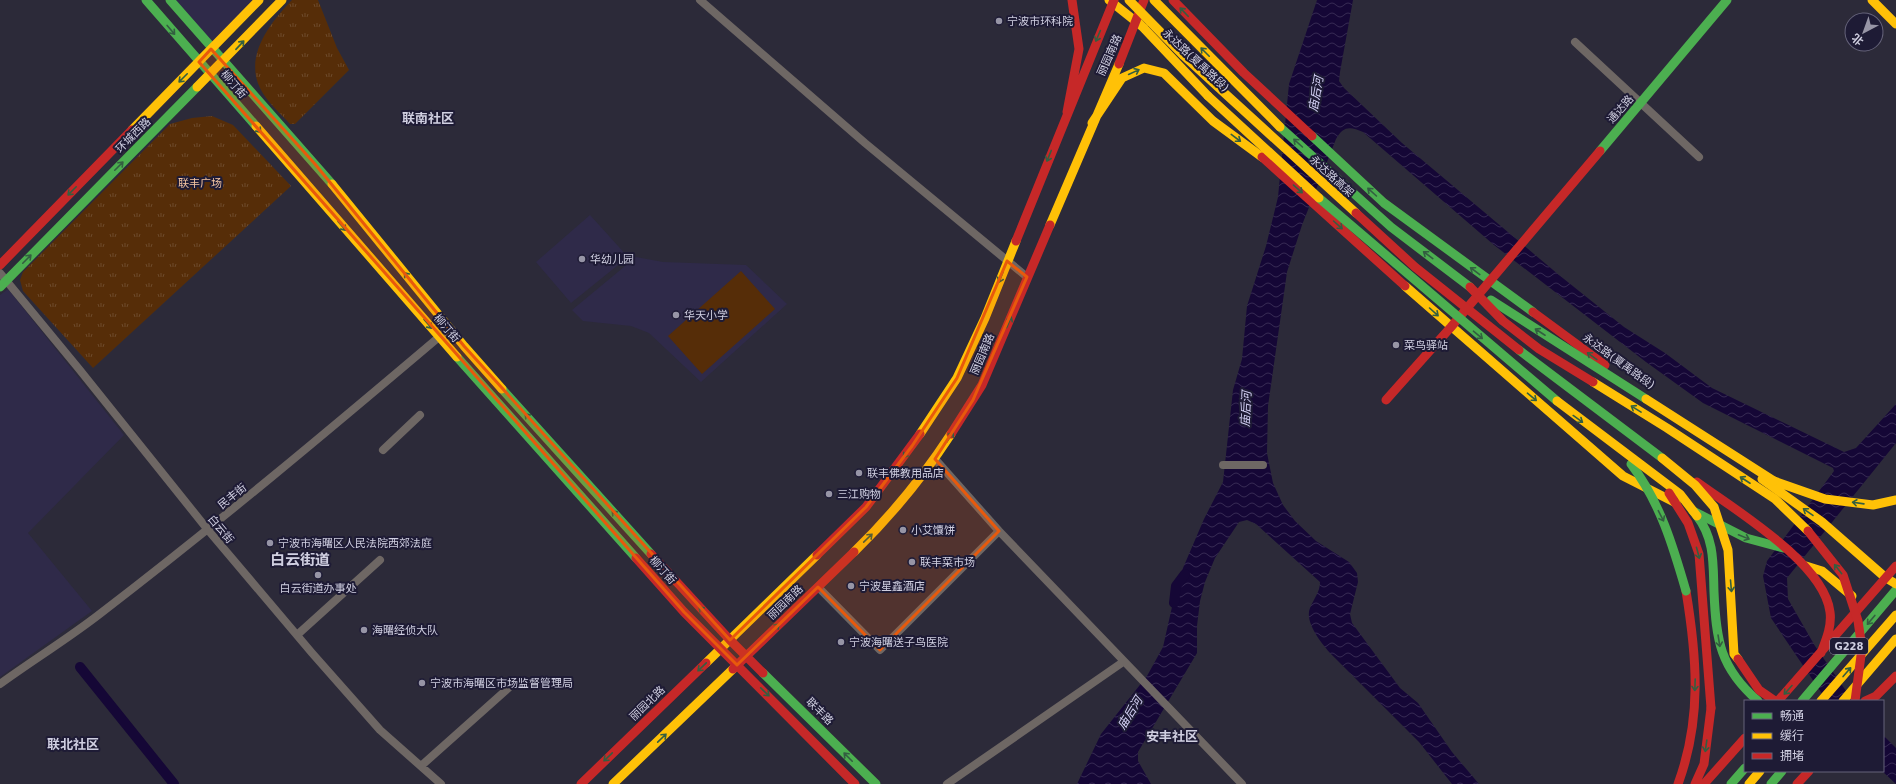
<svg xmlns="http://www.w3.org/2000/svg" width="1896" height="784" font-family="'DejaVu Sans','Noto Sans SC',sans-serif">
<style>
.built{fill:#2f2a49}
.grass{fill:url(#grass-tufts)}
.garden{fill:#562d08}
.water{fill:url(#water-waves)}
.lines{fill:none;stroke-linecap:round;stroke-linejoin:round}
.canal{stroke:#150736;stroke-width:10}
.street{stroke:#6e6764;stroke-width:8}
.fast{stroke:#4caf50;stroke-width:9}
.slow{stroke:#ffc107;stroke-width:9}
.jam{stroke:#c62828;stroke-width:9}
.fast-bridge{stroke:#4caf50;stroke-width:9}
.slow-bridge{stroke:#ffc107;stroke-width:9}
.jam-bridge{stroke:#c62828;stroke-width:9}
.oneway{stroke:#335e41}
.marked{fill:#e8590c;fill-opacity:0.2;stroke:#e8590c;stroke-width:3;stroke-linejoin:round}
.poi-dot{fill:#9795a6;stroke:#1e1b35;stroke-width:1.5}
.labels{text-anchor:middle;stroke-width:4;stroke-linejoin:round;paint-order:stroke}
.shield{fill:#1e1b35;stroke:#9b99ad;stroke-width:1}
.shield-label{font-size:10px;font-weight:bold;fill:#d0cfe1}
.poi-label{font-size:11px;fill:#d0cfe1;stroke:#1e1b35;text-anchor:start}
.street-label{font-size:11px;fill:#d0cfe1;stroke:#1e1b35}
.park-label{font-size:11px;fill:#f6c6a2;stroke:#1e1b35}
.water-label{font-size:12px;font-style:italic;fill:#d7d4f8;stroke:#1e1b35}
.quarter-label{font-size:13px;font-weight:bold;fill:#d0cfe1;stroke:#1e1b35}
.district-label{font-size:15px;font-weight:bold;fill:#d0cfe1;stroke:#1e1b35}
</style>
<defs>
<pattern id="grass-tufts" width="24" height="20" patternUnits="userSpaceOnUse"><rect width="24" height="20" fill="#562d08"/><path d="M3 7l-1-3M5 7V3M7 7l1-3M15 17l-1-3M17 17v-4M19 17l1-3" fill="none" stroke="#6d4a2c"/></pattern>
<pattern id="water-waves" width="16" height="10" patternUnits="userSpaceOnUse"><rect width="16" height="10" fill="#150736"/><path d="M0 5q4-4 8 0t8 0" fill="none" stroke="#362a53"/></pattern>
</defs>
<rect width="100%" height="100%" fill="#2c2a39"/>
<path class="built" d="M 173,0 L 254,0 L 211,44 Z
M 590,215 L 628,257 L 571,303 L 536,262 Z
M 636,257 L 663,262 L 746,265 L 787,304 L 701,382 L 649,333 L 631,326 L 583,321 L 572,310 Z
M 8,289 L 124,435 L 28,533 L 92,611 L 0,677 L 0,295 Z"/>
<path class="grass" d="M 292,0 L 318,0 L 337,48 L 349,70 L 295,124 L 290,124 C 280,113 266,101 260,88 C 244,55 271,22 292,0 Z
M 212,116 L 233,125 L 291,186 L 93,368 L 23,291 L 20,280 L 23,272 L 170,124 L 192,118 Z"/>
<path class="garden" d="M 741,271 L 775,309 L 702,374 L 668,336 Z"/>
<path class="water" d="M 1317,0 L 1353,0 L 1340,72 L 1339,81 L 1344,88 L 1402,143 L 1559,275 L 1624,327 L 1665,353 L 1712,388 L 1844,452 L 1856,448 L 1896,404 L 1896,443 L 1787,578 L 1788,599 L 1815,646 L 1853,701 L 1827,701 L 1771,618 L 1763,576 L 1767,561 L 1834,471 L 1833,468 L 1703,403 L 1646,362 L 1494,245 L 1363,132 C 1350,126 1343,126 1336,139 L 1302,225 L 1287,272 L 1268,406 L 1267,453 L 1273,483 L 1283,505 L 1295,521 L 1316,541 L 1349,562 L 1357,573 L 1358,582 L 1350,614 L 1352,623 L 1400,688 L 1418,703 L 1452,752 L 1479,784 L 1452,784 L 1419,742 L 1331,654 C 1322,644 1304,622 1310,608 C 1314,598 1320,592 1320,582 L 1256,524 L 1247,520 L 1239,522 L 1215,558 L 1205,582 L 1200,601 L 1197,626 L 1197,653 L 1138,752 L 1138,761 L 1151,784 L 1077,784 L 1101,734 L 1147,676 L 1163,647 L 1174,598 L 1183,568 L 1204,519 L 1223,482 L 1233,390 L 1242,359 L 1247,306 L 1266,246 L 1278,197 L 1289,84 Z
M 1883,735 L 1896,748 L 1896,784 L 1882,771 Z"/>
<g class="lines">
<path class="canal" d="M 1174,603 L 1176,586 L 1185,574
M 80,667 L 174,784"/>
<path class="street" d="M 700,0 L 865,143 L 1027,277
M 1575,42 L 1699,157
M 0,273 L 79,369 L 208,530 L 312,653 L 380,730 L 441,784
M 383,450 L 420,415
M 935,459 L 999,531 L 1242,784
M 1223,465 L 1263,465
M 818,587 L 880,650 L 999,531
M 297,635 L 380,560
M 0,684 C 33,660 69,638 101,613 C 217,524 328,431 439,337 L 452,330
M 421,766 L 514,683
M 947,784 L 1123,662"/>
<path class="fast" d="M 146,0 L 256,126
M 170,0 L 332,184
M 1280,127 L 1391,227 L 1470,287
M 1312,136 L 1384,203 L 1533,312
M 1600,151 L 1727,0
M 0,287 L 197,87
M 457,357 L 636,558
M 502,389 L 651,554
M 1693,511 L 1746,538 L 1783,548
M 763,673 L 876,784
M 1802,701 L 1896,590
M 1731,784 L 1745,768
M 1771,784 L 1782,771"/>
<path class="slow" d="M 1109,0 L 1144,28
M 1154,0 L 1280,127
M 1872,0 L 1896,24
M 1137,21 L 1208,96
M 197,87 L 282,0
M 1092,123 L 1122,78 L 1144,68 L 1164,73 L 1213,121 L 1262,157
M 256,126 L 457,357
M 132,130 L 259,0
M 332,184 L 464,346 L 502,389
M 1050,225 L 1119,64
M 1405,286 L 1623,476 L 1676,503
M 920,434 L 957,378 L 985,318 L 1016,241
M 1762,479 L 1822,522 L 1886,578 L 1896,584
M 1774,481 L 1825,499 L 1873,505 L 1896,500
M 854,552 C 890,517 923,477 951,434
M 1806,566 L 1822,571 L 1852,596
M 706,663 L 817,555
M 1821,701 L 1896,615
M 1843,701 L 1896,639
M 613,784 L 733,669
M 1749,784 L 1760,771"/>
<path class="jam" d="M 1173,0 L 1244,73 L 1312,136
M 1119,64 L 1144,0
M 1067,112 L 1079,49 L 1072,0
M 1262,157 L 1405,286
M 1016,241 L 1114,0
M 0,265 L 132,130
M 1533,312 L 1605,365
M 1386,400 L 1451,327 L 1600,151
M 951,434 L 982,385 L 1050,225
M 1697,482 C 1735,510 1824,563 1830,612 C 1832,626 1826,640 1821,653
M 651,554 L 730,640 L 763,673
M 817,555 L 866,507 L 920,434
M 636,558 L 684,612 L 855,784
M 733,669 L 854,552
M 1778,701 L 1896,566
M 1865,701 L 1876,696 L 1896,676
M 581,784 L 706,663
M 1678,784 C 1702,719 1697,658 1686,591
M 1695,784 L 1704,764 L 1711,708
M 1704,784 L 1745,738
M 1797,784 L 1809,771"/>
<path class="fast-bridge" d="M 1319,198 L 1557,401
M 1491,300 L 1646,399
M 1519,350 L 1662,458
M 1631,464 C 1660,502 1673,546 1686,591
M 1697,516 C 1715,539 1713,565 1714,592 C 1716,640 1720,668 1758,701"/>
<path class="slow-bridge" d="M 1129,0 L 1184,56 L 1356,213
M 1208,96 L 1319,198
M 1593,382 L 1667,428 L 1775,499 L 1808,531
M 1646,399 L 1774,481
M 1557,401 L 1680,494 L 1697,516
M 1662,458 L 1695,485 L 1714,507 L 1728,550 L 1734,654 L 1738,659"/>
<path class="jam-bridge" d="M 1356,213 L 1415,267 L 1519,350
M 1470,287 L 1503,321 L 1539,349 L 1593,382
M 1669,493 L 1688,523 L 1699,554 L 1711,708
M 1808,531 L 1843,575 L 1858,621 L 1862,648 L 1855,701
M 1738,659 L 1759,690 L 1775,701"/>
</g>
<defs><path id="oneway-shaft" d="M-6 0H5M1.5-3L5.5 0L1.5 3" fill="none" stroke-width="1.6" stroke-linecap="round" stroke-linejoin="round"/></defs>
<g class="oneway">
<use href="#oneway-shaft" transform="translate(1184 12) rotate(-134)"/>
<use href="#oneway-shaft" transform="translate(171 30) rotate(50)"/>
<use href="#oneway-shaft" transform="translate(1098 36) rotate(113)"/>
<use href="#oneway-shaft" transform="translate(240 45) rotate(-47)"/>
<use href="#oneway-shaft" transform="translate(1205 52) rotate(-135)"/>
<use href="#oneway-shaft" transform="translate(1134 72) rotate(-25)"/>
<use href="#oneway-shaft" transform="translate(183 78) rotate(135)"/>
<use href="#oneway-shaft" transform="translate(257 128) rotate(49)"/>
<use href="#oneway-shaft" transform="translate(1236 138) rotate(37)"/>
<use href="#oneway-shaft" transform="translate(1298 143) rotate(-138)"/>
<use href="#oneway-shaft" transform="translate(1049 156) rotate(112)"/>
<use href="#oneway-shaft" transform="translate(119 166) rotate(-45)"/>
<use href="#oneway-shaft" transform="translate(1298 189) rotate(41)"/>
<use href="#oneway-shaft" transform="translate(72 191) rotate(135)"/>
<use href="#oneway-shaft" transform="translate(1372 192) rotate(-138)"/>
<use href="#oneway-shaft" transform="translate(1338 225) rotate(42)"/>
<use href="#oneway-shaft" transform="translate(342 226) rotate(49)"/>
<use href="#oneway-shaft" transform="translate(1428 255) rotate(-143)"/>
<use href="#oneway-shaft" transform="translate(27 259) rotate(-45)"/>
<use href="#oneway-shaft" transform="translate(1475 271) rotate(-143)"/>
<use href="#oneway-shaft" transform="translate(408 277) rotate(-130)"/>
<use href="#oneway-shaft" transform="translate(1001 277) rotate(111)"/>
<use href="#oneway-shaft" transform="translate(1434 312) rotate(42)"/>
<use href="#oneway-shaft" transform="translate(1009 322) rotate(-67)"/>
<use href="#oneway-shaft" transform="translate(428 324) rotate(49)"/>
<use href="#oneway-shaft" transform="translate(1540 332) rotate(-147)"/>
<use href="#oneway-shaft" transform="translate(1478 335) rotate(40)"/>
<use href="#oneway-shaft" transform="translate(1592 356) rotate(-144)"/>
<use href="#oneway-shaft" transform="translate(1532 397) rotate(40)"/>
<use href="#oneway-shaft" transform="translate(1636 409) rotate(-148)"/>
<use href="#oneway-shaft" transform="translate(529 418) rotate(-132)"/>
<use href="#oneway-shaft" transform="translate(1578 419) rotate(36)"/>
<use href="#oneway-shaft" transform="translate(950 437) rotate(-57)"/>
<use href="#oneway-shaft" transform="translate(907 453) rotate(128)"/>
<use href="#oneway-shaft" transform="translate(1745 480) rotate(-147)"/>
<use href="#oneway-shaft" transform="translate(1858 503) rotate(-172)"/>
<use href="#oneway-shaft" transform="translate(1808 512) rotate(-145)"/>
<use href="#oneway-shaft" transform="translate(616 515) rotate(-132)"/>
<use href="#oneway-shaft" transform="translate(1661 516) rotate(63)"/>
<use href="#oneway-shaft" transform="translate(1744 537) rotate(22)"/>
<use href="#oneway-shaft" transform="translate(868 538) rotate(-44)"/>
<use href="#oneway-shaft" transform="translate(1698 553) rotate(75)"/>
<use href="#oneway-shaft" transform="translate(1838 569) rotate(-128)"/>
<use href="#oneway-shaft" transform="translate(1731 586) rotate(85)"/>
<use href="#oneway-shaft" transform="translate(703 611) rotate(-133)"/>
<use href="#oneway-shaft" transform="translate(1871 620) rotate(130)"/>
<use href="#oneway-shaft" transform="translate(775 628) rotate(-44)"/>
<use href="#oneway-shaft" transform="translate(1719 641) rotate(81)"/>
<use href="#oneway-shaft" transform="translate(702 667) rotate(136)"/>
<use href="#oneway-shaft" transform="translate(1847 672) rotate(-49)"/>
<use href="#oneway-shaft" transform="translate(1695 685) rotate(92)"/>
<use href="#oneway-shaft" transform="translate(1788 690) rotate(132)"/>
<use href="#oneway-shaft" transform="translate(765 692) rotate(44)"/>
<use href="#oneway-shaft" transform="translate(662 738) rotate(-44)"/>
<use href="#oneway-shaft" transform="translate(1706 746) rotate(98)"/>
<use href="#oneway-shaft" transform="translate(608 757) rotate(136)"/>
<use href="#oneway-shaft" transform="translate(848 757) rotate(-135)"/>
</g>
<path class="marked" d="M 211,49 L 315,164 L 464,346 L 730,640 L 866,507 L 912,446 L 957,378 L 1007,261 L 1027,277 L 973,400 L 935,459 L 999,531 L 880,650 L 818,587 L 737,665 L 684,612 L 199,62 Z"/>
<g class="poi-dot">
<circle cx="999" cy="21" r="4"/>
<circle cx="582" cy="259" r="4"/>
<circle cx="676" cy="315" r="4"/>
<circle cx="1396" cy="345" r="4"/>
<circle cx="859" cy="473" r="4"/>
<circle cx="829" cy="494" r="4"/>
<circle cx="903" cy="530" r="4"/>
<circle cx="270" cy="543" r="4"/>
<circle cx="912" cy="562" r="4"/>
<circle cx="318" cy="575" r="4"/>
<circle cx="851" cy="586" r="4"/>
<circle cx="364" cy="630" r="4"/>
<circle cx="841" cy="642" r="4"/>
<circle cx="422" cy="683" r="4"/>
</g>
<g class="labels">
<rect class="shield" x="1830" y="638" width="38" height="16" rx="3"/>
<g class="shield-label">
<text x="1849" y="650">G228</text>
</g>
<g class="poi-label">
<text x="1007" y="25">宁波市环科院</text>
<text x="590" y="263">华幼儿园</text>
<text x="684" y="319">华天小学</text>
<text x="1404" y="349">菜鸟驿站</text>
<text x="867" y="477">联丰佛教用品店</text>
<text x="837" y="498">三江购物</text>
<text x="911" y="534">小艾馕饼</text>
<text x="278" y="547">宁波市海曙区人民法院西郊法庭</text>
<text x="920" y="566">联丰菜市场</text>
<text x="859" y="590">宁波星鑫酒店</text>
<text x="318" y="592" text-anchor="middle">白云街道办事处</text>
<text x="372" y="634">海曙经侦大队</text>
<text x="849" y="646">宁波海曙送子鸟医院</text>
<text x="430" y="687">宁波市海曙区市场监督管理局</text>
</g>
<g class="street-label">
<text transform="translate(1109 55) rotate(-66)" y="4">丽园南路</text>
<text transform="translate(1196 60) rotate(43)" y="4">永达路(夏禹路段)</text>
<text transform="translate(234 84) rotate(49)" y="4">柳汀街</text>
<text transform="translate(1620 109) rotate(-49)" y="4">通达路</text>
<text transform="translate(133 135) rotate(-45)" y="4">环城西路</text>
<text transform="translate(1332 176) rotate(42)" y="4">永达路高架</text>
<text transform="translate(447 328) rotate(49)" y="4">柳汀街</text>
<text transform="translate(982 354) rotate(-67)" y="4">丽园南路</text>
<text transform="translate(1619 361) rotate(36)" y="4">永达路(夏禹路段)</text>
<text transform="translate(232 496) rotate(-39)" y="4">民丰街</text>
<text transform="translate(221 529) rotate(50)" y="4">白云街</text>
<text transform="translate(663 570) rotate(48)" y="4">柳汀街</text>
<text transform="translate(785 602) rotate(-44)" y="4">丽园南路</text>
<text transform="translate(647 703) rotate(-44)" y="4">丽园北路</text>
<text transform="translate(820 711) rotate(45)" y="4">联丰路</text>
</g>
<g class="park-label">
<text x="200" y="187">联丰广场</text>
</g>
<g class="water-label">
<text transform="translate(1316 94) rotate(-80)" y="4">庙后河</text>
<text transform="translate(1246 409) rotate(-87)" y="4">庙后河</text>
<text transform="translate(1130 713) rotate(-58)" y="4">庙后河</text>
</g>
<g class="quarter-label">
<text x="428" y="123">联南社区</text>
<text x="1172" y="741">安丰社区</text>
<text x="73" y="749">联北社区</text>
</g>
<g class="district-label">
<text x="300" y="565">白云街道</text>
</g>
</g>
<rect x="1744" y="700" width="140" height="72" fill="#1e1b35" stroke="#65637a"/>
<rect x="1752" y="713" width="20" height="6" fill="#4caf50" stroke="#65637a"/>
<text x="1780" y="720" font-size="12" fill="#d0cfe1">畅通</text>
<rect x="1752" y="733" width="20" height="6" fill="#ffc107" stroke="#65637a"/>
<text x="1780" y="740" font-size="12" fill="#d0cfe1">缓行</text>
<rect x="1752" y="753" width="20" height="6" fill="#c62828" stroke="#65637a"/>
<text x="1780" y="760" font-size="12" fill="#d0cfe1">拥堵</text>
<g transform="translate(1864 32) rotate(221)"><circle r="19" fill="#1e1b35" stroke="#65637a"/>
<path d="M0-3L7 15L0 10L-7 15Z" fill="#9795a6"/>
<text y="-6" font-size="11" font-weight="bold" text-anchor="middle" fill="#d0cfe1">北</text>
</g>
</svg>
